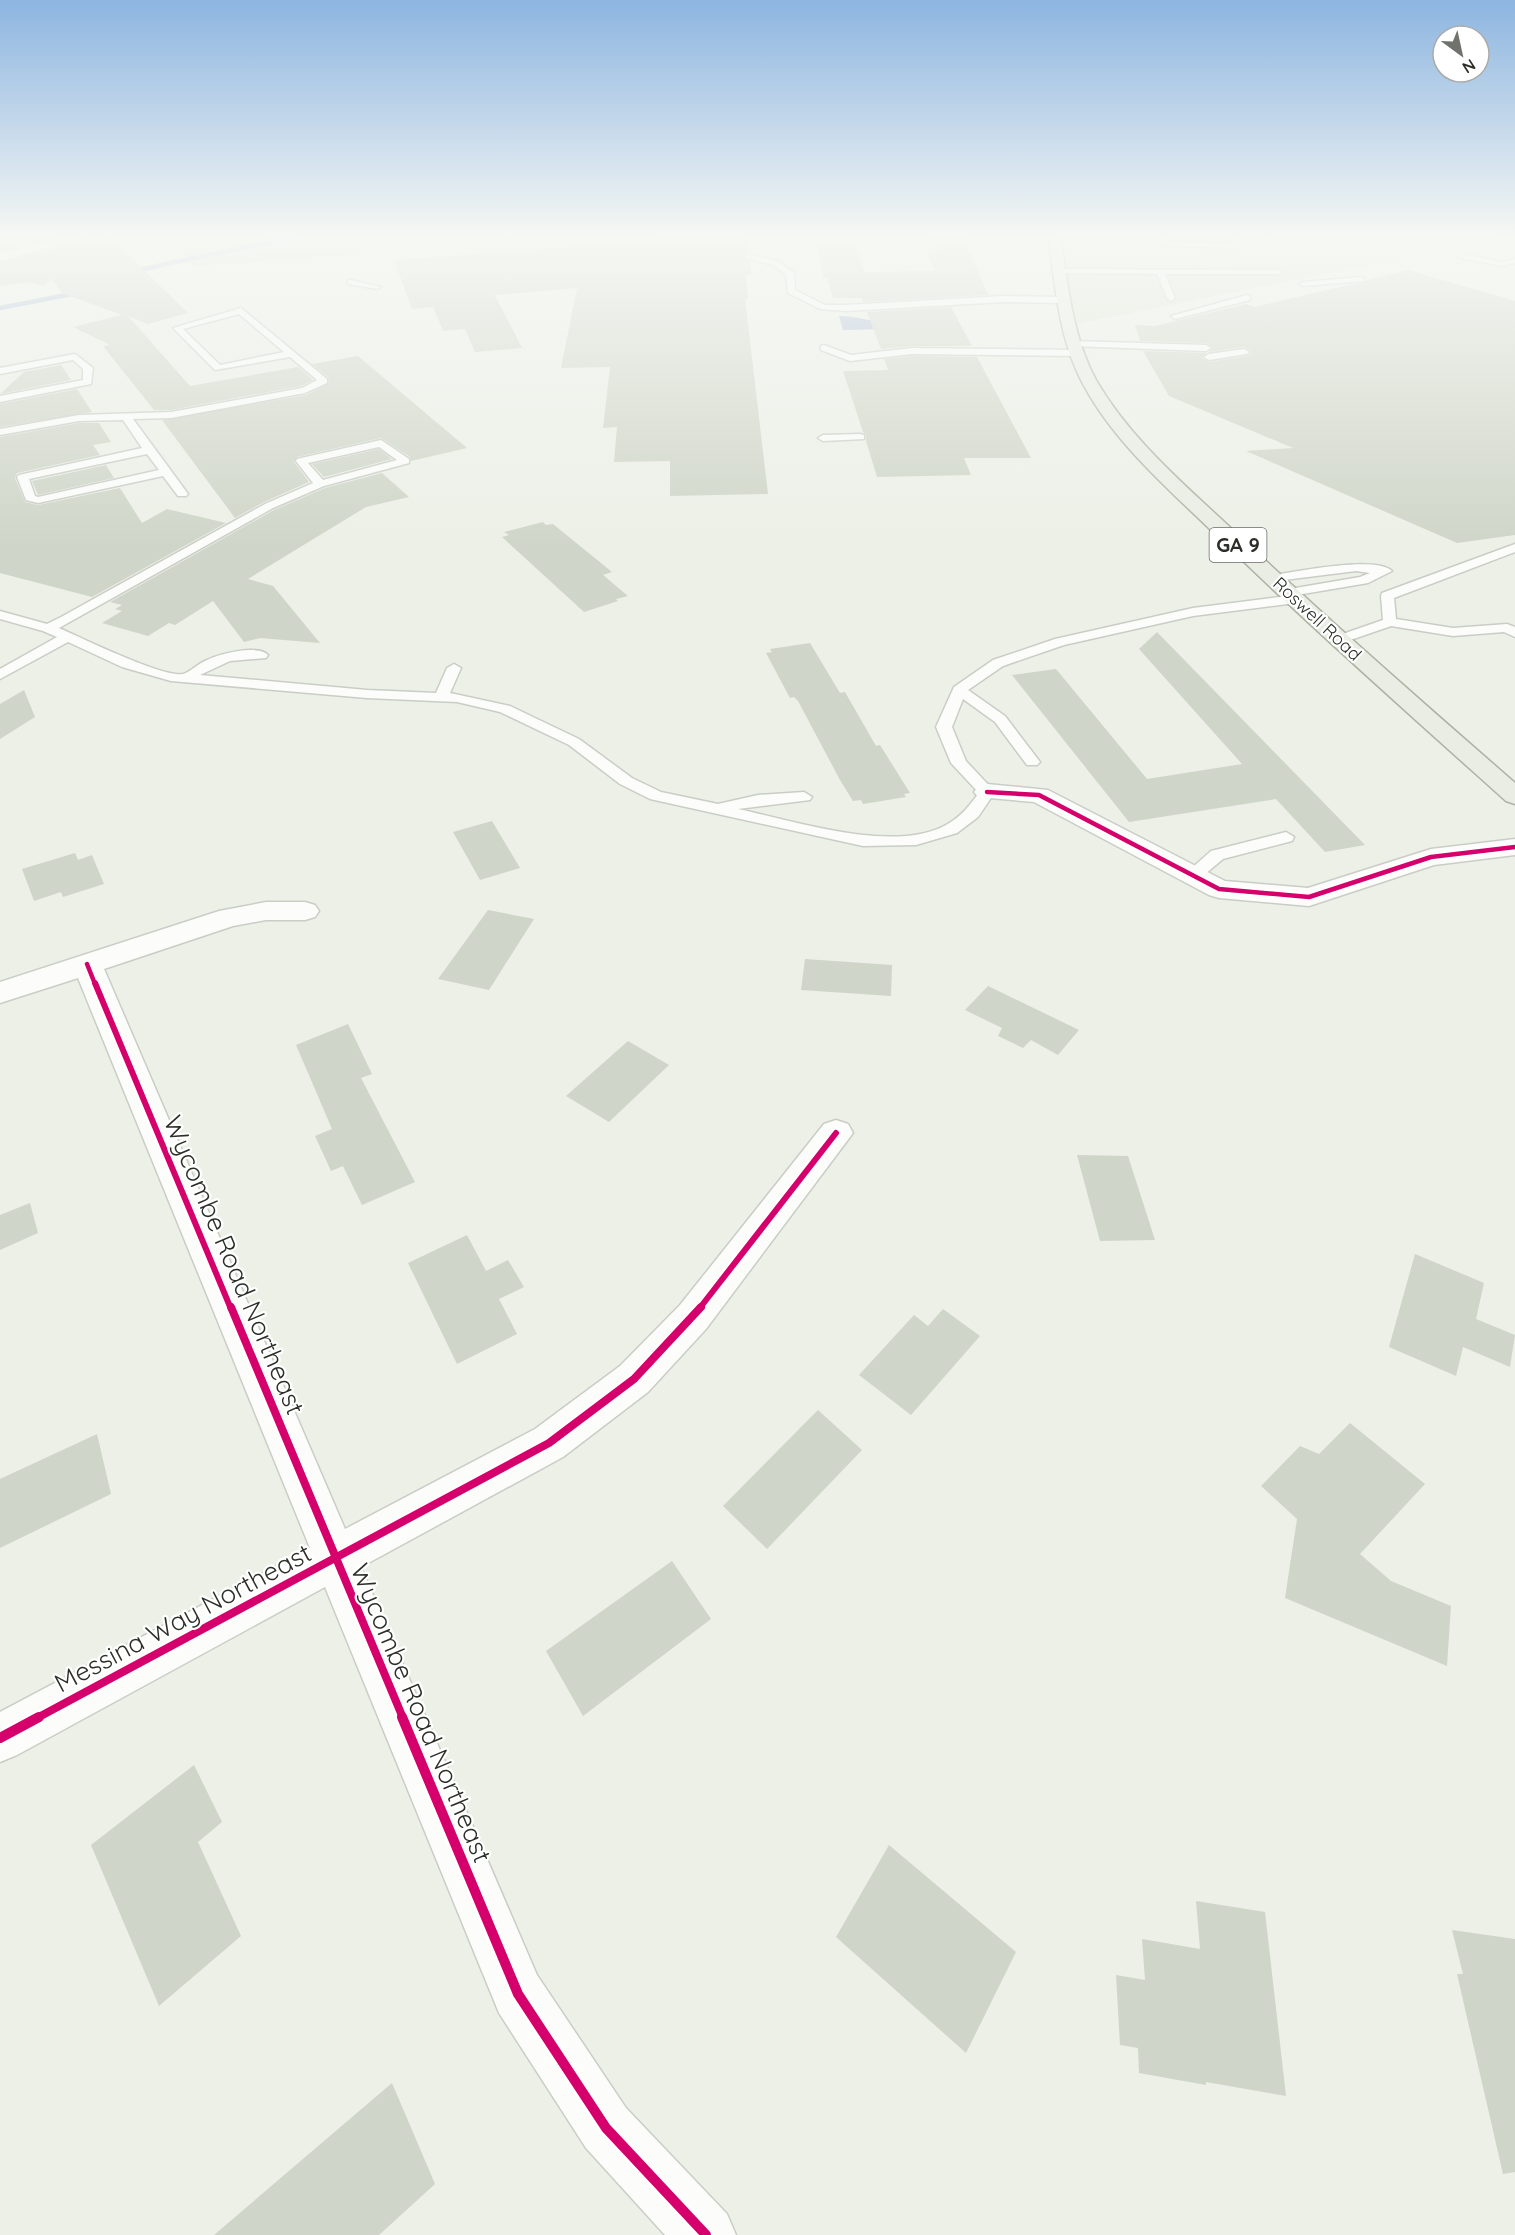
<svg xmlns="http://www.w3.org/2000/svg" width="1515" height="2235" font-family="Quicksand,sans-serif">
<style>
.built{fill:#e0e7d7}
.green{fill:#dce8ce}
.water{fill:#a5b7d3}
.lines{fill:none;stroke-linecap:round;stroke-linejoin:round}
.stream{stroke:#a5b7d3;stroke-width:4.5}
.building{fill:#cfd5c8}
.lane-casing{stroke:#cacdc6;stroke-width:3}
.street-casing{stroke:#cacdc6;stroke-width:3}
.primary-casing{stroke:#acb3a2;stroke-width:3}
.lane{fill:#fcfdfb;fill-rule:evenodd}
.street{fill:#fcfdfb;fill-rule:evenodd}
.primary{fill:#e9ede4;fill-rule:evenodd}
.cycleway-far3-casing{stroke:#fff;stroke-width:8}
.cycleway-far2-casing{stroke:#fff;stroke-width:10}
.cycleway-far1-casing{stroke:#fff;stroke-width:11}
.cycleway-casing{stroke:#fff;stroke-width:14}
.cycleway-far3{stroke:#d6006c;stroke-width:4.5}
.cycleway-far2{stroke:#d6006c;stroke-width:6}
.cycleway-far1{stroke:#d6006c;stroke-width:8}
.cycleway{stroke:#d6006c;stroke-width:10}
.labels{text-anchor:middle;stroke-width:4.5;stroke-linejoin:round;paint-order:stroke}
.far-street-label{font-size:18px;fill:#2c2f28;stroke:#fff}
.shield{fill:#fff;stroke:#6b6d68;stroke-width:1.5}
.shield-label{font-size:20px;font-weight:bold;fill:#2c2f28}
.near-street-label{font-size:26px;fill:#2c2f28;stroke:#fff}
</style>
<rect width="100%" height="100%" fill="#ecf0e7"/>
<path class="built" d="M 1049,235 L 1495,235 L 1498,239 L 1076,324 Z"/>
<path class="green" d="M 149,235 L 654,235 L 195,266 Z"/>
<path class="water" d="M 839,316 C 855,316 867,321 884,321 L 887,329 L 843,330 Z"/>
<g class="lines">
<path class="stream" d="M 130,273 C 186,257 244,250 300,235
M 0,308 L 82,292"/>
</g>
<path class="building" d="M 19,235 L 47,235 L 54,237 L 0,251 L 0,239 Z
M 709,235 L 745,235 L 748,252 L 745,252 L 744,258 L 749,261 L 752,275 L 746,275 L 748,299 L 745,299 L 768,494 L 670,496 L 670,461 L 614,462 L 617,427 L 603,428 L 610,367 L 561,368 L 577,288 L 495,295 L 522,348 L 475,352 L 465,329 L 443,331 L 433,307 L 412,309 L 394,260 Z
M 929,235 L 962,235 L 988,295 L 863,302 L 862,298 L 833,298 L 827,278 L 824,278 L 816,243 L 855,243 L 864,272 L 935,271 L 926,250 L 937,250 Z
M 111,238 L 188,313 L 148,324 L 128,316 L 190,386 L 298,367 L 313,380 L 301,386 L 171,410 L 154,410 L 103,346 L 110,345 L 73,327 L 122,315 L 62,293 L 52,279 L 43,286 L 31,282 L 0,286 L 0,263 L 73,243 Z
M 1408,270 L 1515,301 L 1515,535 L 1457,543 L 1246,451 L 1293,448 L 1169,396 L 1143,351 L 1206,353 L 1202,358 L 1209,362 L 1247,356 L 1251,354 L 1250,350 L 1244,347 L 1209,352 L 1213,347 L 1206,343 L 1140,341 L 1135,325 L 1155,326 L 1246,304 L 1255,307 L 1348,285 L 1364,283 L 1367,280 Z
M 951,307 L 972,346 L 912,346 L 881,349 L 867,312 Z
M 358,356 L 467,448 L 411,461 L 410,457 L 381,438 L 297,457 L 294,462 L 309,482 L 264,502 L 235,518 L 162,420 L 306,395 L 329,383 L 328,377 L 312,364 Z
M 912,356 L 977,357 L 1031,458 L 964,458 L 971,475 L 877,477 L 866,441 L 866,435 L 863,432 L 843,371 L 888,370 L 884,359 Z
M 61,365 L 71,380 L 0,394 L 24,372 Z
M 77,389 L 92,412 L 0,427 L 0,404 Z
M 79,423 L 99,423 L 111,442 L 93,445 L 100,455 L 17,473 L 15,478 L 25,502 L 38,505 L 120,488 L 142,523 L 167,509 L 226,523 L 92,597 L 0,573 L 0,437 Z
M 379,449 L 392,459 L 324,477 L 312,464 Z
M 106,465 L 114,478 L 38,495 L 32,481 Z
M 382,473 L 409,497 L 366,507 L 248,579 L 273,586 L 320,643 L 260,638 L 244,642 L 213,601 L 175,625 L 169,623 L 148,636 L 102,623 L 122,611 L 115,609 L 122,605 L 110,602 L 274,510 L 325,488 Z
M 543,522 L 546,525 L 553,524 L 612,572 L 603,575 L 628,596 L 616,599 L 618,601 L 584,612 L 502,537 L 509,535 L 504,532 Z
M 1157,632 L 1365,845 L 1325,852 L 1276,799 L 1129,822 L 1012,675 L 1056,669 L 1147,779 L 1242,764 L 1139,649 Z
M 810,643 L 840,693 L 845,692 L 876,746 L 880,745 L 910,793 L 904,794 L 906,797 L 863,804 L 861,800 L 853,801 L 840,780 L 798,701 L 794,697 L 790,698 L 766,653 L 772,652 L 770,649 Z
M 24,690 L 35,717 L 0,739 L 0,704 Z
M 492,821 L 520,868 L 480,880 L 453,832 Z
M 75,853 L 78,860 L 92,855 L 104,884 L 63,897 L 61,892 L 34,901 L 22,869 Z
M 488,910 L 534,919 L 489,990 L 438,979 Z
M 805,959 L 892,965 L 891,996 L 801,990 Z
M 988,986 L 1079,1030 L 1058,1055 L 1031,1040 L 1023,1048 L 998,1036 L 1002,1028 L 965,1010 Z
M 348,1024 L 372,1074 L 361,1078 L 415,1182 L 362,1205 L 343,1166 L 331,1171 L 315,1136 L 332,1129 L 296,1045 Z
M 628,1041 L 669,1065 L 609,1122 L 566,1096 Z
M 1077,1155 L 1128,1156 L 1155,1240 L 1100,1241 Z
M 30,1203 L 38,1233 L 0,1250 L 0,1215 Z
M 467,1235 L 486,1271 L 508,1260 L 524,1287 L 499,1299 L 517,1334 L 457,1364 L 408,1263 Z
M 1415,1254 L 1484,1283 L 1476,1319 L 1515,1335 L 1510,1367 L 1463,1347 L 1456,1376 L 1389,1347 Z
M 943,1309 L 980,1336 L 911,1415 L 859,1375 L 914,1315 L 928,1326 Z
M 818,1410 L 862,1450 L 767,1549 L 723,1506 Z
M 1350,1423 L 1425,1484 L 1360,1554 L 1391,1581 L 1451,1606 L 1447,1666 L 1285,1598 L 1297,1519 L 1261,1486 L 1300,1446 L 1319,1454 Z
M 97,1434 L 111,1494 L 0,1548 L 0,1479 Z
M 672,1561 L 711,1619 L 583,1716 L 546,1651 Z
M 194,1765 L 222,1822 L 198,1842 L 241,1936 L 159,2006 L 91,1845 Z
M 889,1845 L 1016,1952 L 966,2053 L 836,1937 Z
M 1196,1901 L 1265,1912 L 1286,2096 L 1206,2082 L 1206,2085 L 1139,2073 L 1138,2048 L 1120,2045 L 1116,1975 L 1145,1980 L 1142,1939 L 1200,1949 Z
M 1452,1930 L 1515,1939 L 1515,2172 L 1503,2174 L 1457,1974 L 1463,1974 Z
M 392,2083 L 435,2184 L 379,2235 L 214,2235 Z"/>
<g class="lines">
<g class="lane-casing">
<path id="lane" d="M 1158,235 L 1166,235 L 1168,242 L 1234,244 L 1228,235 L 1236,235 L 1243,246 L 1239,248 L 1165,246 L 1161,244 Z
M 746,254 L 778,261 L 794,273 L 795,290 L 825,305 L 846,305 L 1003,296 L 1066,297 L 1070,300 L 1066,303 L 1003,302 L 846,311 L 820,309 L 788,293 L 786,274 L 772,265 L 746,258 Z
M 1463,254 L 1502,262 L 1515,259 L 1515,263 L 1502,266 L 1460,258 L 1460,254 Z
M 1060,269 L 1279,270 L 1283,272 L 1279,274 L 1165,274 L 1175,298 L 1171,301 L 1167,298 L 1157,274 L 1057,273 L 1057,269 Z
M 1361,277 L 1365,279 L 1364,281 L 1303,286 L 1299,284 L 1303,282 Z
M 351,280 L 381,287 L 377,289 L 348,284 L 348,280 Z
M 1247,295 L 1250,296 L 1250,300 L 1175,319 L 1171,316 Z
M 241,308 L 327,379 L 327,383 L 305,393 L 171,418 L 133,419 L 188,494 L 186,496 L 178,496 L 163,476 L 38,503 L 26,500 L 17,477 L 19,475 L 142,448 L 123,420 L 79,421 L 0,435 L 0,429 L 79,415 L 171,412 L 302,388 L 317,380 L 290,357 L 215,370 L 173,328 ZM 239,314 L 284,352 L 220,365 L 183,329 ZM 147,454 L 159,470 L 38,497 L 35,496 L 29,479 Z
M 1074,341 L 1206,345 L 1211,348 L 1206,351 L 1071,346 L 1071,342 Z
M 824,345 L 851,355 L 912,348 L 1078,350 L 1083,353 L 1078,356 L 912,354 L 850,361 L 821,350 L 821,346 Z
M 1244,349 L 1249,352 L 1247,354 L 1209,360 L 1204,357 L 1209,354 Z
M 75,354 L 93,368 L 91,384 L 0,402 L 0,396 L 83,380 L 83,369 L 73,360 L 0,374 L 0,368 Z
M 860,434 L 864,435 L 864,439 L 823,441 L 818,438 L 823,435 Z
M 381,440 L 409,459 L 409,463 L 324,486 L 273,508 L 59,628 C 80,637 163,678 183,674 C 190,672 199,663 207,660 C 219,654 258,644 268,655 L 266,658 L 230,661 L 200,675 L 367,690 L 436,693 L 447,668 L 454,664 L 461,668 L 450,693 L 510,706 L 579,739 L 632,778 L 661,792 L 718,804 L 758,795 L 804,792 L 812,797 L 810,800 L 738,809 C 794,821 894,854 946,825 C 961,817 969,806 979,793 L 951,763 L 936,727 L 954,687 L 993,660 L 1055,639 L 1193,608 L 1287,596 L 1283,593 L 1284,590 L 1360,577 L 1370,573 L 1356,571 L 1268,582 L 1267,579 L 1268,576 L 1273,575 C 1297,572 1375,555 1392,571 L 1368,583 L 1297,595 L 1303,599 L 1296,603 L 1193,616 L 1064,645 L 1003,666 L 968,690 L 1005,716 L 1040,762 L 1037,765 L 1027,765 L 995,722 L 963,699 L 952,727 L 966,761 L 995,792 L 978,817 L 957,833 L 916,845 L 863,846 L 650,799 L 620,784 L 569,745 L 500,712 L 457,702 L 367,698 L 171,681 L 122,667 L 68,642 L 0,679 L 0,669 L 57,637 L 43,631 L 0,619 L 0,611 L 47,624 L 61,617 L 265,504 L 313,483 L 296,461 L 297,459 ZM 379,447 L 397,460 L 323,480 L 308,463 Z
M 1515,544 L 1515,552 L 1394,598 L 1396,619 L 1453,628 L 1507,624 L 1515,627 L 1515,637 L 1504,632 L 1453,636 L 1391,626 L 1339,644 L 1332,640 L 1334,637 L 1383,620 L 1381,596 L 1382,593 Z
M 1286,832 L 1294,837 L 1292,841 L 1223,859 L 1199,879 L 1187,879 L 1184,875 L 1211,851 Z"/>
</g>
<g class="street-casing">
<path id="street" d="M 72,235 L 90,235 L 88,237 L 0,261 L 0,253 Z
M 987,784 L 1048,790 L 1225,881 L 1308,888 L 1431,849 L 1515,839 L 1515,855 L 1434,865 L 1309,906 L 1219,898 L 1209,895 L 1034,802 L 978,797 L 974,792 L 978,787 Z
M 266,902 L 305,902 L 315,905 L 319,911 L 315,917 L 305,920 L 266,920 L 233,926 L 104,969 L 345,1529 L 535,1429 L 620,1366 L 680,1305 L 824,1124 L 836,1120 L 848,1124 L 853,1133 L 706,1329 L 648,1392 L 563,1457 L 361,1567 L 537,1975 L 626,2108 L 727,2214 L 736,2235 L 665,2235 L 586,2148 L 499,2013 L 325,1587 L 17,1755 L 0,1762 L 0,1712 L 310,1548 L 78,978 L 0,1003 L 0,982 L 219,911 Z"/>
</g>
<g class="primary-casing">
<path id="primary" d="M 1048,235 L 1060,235 C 1068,283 1072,336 1096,380 C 1130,439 1185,485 1234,531 C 1325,617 1420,700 1515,783 L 1515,804 L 1506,801 C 1409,714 1312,628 1218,537 C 1169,489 1110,440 1079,376 C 1058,332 1055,283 1048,235 Z"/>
</g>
<use href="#lane" class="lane"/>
<use href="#street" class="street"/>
<use href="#primary" class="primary"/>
<g class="cycleway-far3-casing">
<path id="cycleway-far3" d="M 987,792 L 1039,795 L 1219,889 L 1309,897 L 1431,857 L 1515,847
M 87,964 L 95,984"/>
</g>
<g class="cycleway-far2-casing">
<path id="cycleway-far2" d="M 95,983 L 231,1309
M 699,1309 L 836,1133"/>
</g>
<g class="cycleway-far1-casing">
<path id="cycleway-far1" d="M 231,1307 L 403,1718
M 37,1718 L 549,1443 L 634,1379 L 701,1307"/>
</g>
<g class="cycleway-casing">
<path id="cycleway" d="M 402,1717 L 518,1994 L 606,2128 L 706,2235
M 0,1738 L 39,1717"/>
</g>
<use href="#cycleway-far3" class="cycleway-far3"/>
<use href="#cycleway-far2" class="cycleway-far2"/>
<use href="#cycleway-far1" class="cycleway-far1"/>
<use href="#cycleway" class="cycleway"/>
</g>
<linearGradient id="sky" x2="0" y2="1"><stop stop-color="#8db5e0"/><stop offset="0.43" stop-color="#f6f8f4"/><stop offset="1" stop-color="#f6f8f4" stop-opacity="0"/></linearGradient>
<rect width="1515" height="548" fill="url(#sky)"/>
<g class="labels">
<g class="far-street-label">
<text transform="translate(1317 619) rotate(43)" y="6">Roswell Road</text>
</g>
<rect class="shield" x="1209.5" y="528" width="57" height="34" rx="4.5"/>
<g class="shield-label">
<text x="1238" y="552">GA 9</text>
</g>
<g class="near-street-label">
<text transform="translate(234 1265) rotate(67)" y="9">Wycombe Road Northeast</text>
<text transform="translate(183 1618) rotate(-28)" y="9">Messina Way Northeast</text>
<text transform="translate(421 1713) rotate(67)" y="9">Wycombe Road Northeast</text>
</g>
</g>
<g transform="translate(1461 54) rotate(147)"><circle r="28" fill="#ffffff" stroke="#abaca9" stroke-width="1.5"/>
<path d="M0-4.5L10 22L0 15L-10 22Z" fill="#6f736b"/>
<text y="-9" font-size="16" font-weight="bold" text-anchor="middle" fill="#2c2f28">N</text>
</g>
</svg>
